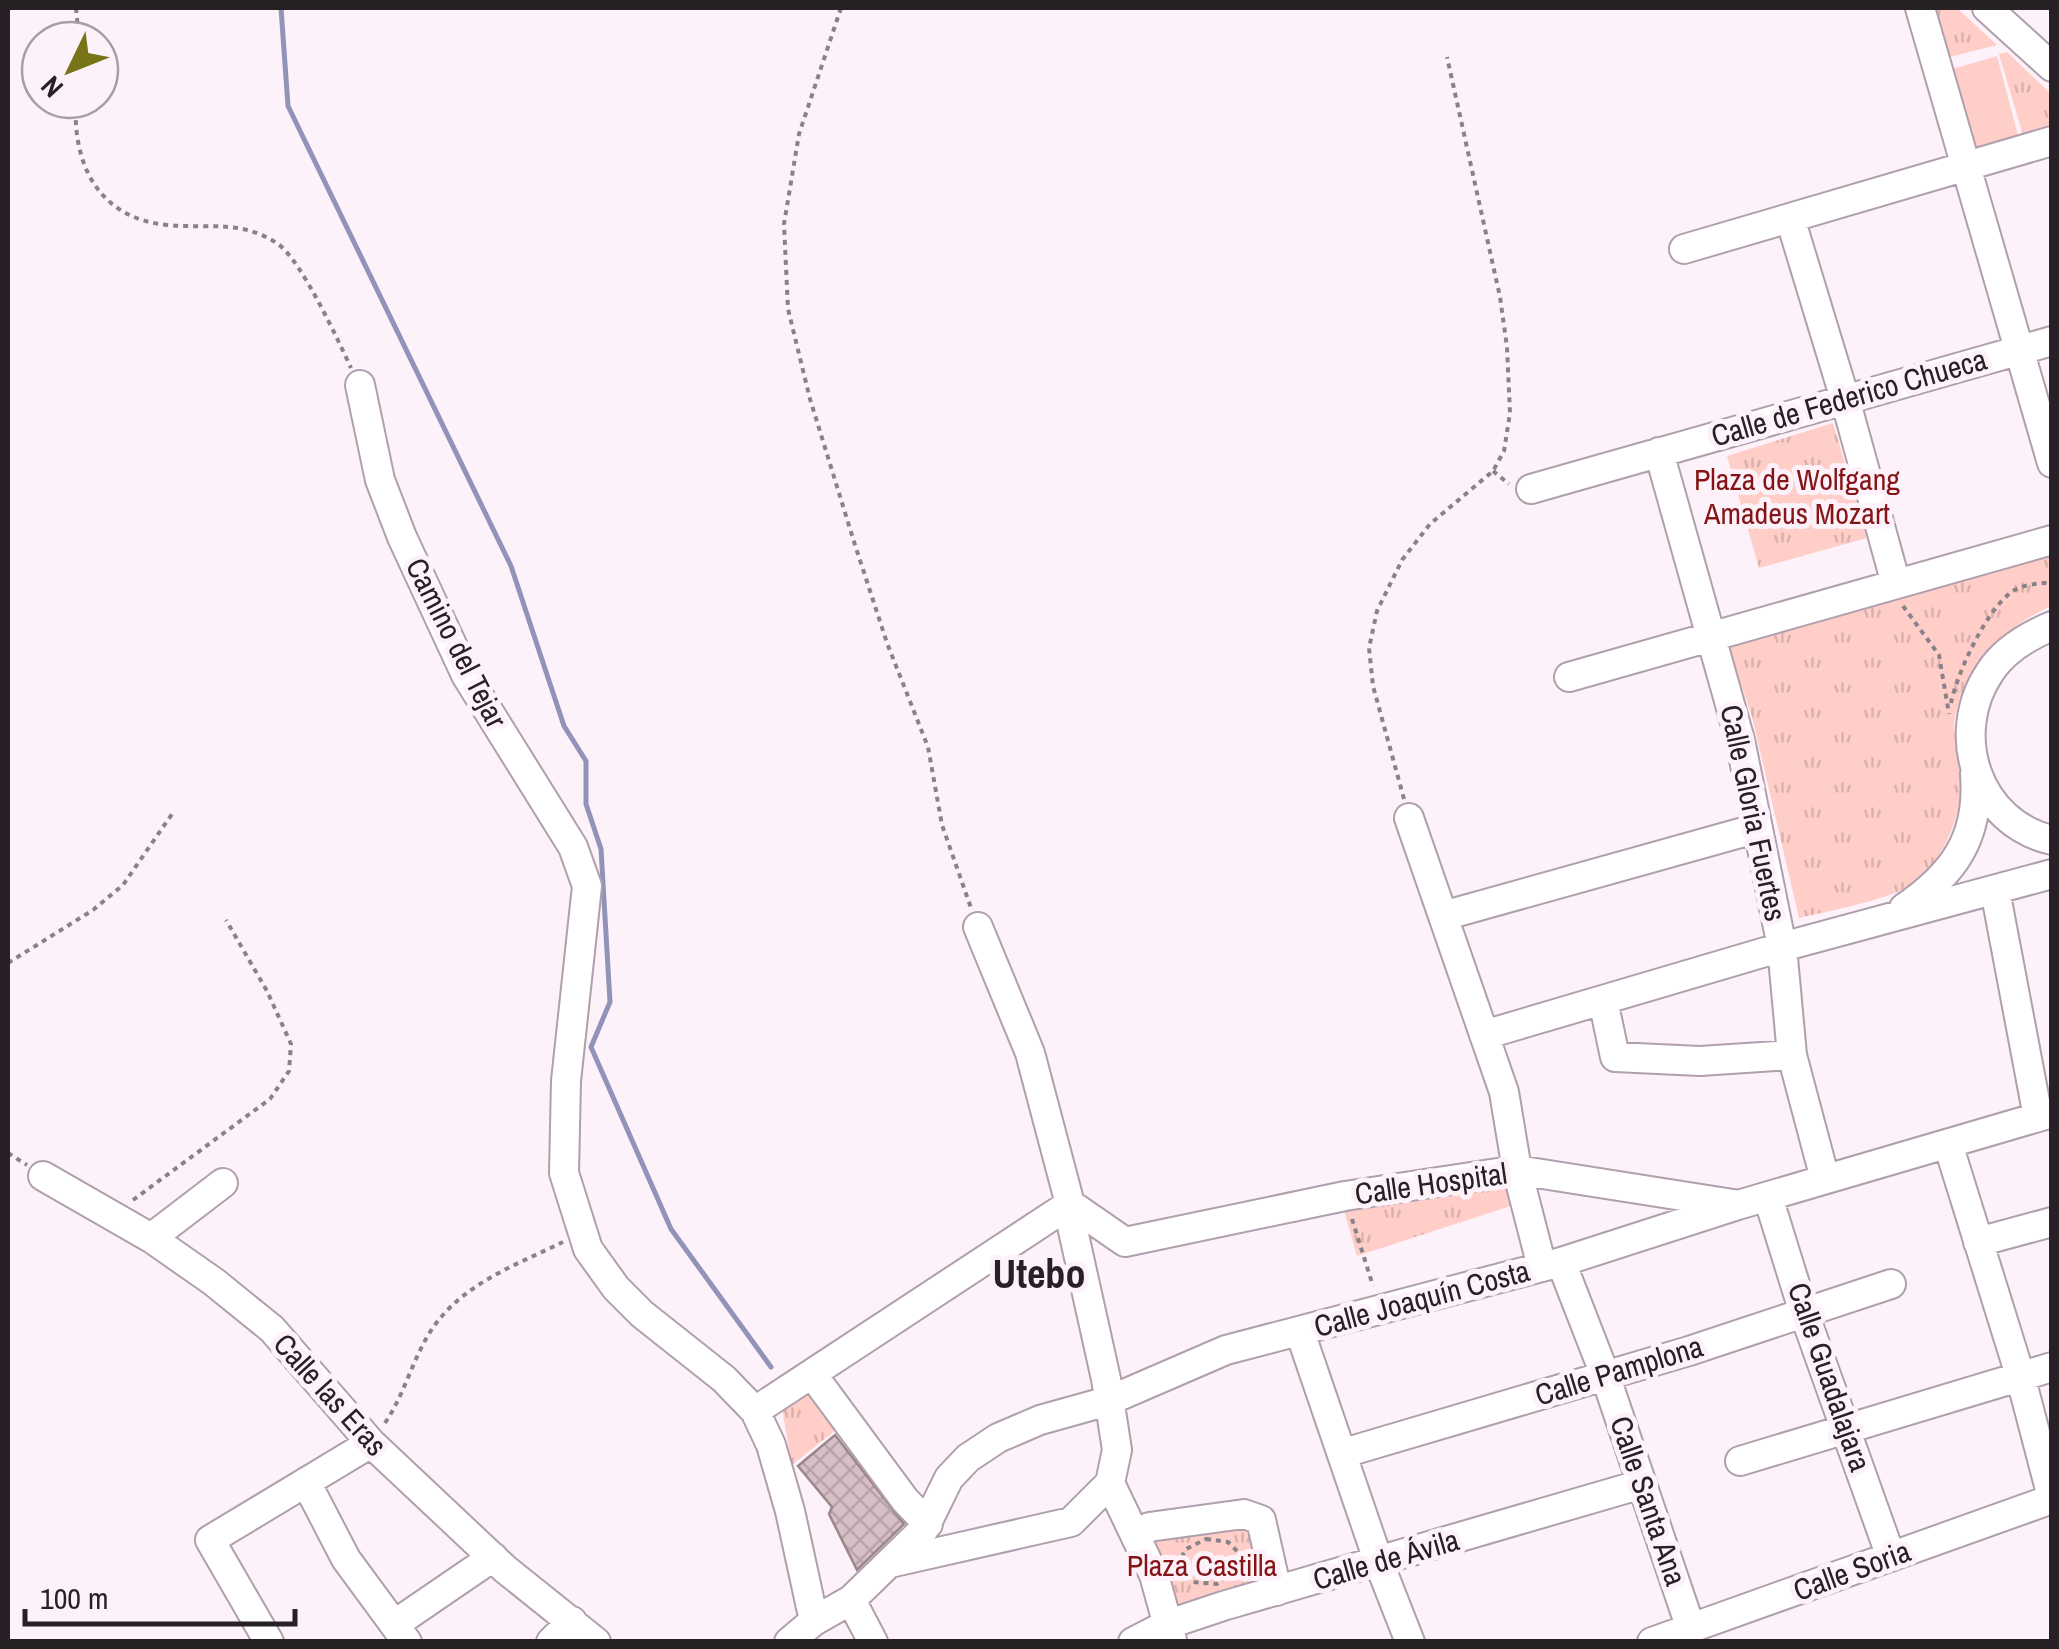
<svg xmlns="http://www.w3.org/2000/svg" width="2059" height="1649" font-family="'Archivo Narrow',sans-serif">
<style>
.grass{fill:url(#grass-tufts)}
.pitch{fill:#ffcec8}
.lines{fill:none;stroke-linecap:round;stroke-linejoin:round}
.stream{stroke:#9194b8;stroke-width:5}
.building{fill:url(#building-cross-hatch);stroke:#9a868b;stroke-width:2.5}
.minor-casing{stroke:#b09fac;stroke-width:32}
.path{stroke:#8a8288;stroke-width:4;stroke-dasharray:5 5;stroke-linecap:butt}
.minor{stroke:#fff;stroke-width:28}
.labels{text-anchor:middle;stroke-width:10;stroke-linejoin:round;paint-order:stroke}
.street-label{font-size:30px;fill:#272126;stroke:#fdf2fa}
.park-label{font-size:30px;fill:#841415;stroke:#fdf2fa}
.district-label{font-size:40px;font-weight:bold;fill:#272126;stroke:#fdf2fa}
</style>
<defs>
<pattern id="grass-tufts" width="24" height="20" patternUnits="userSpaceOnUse" patternTransform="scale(2.5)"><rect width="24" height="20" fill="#ffcec8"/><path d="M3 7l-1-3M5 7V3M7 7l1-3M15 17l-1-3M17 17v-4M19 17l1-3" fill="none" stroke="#dbb1ac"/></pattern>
<pattern id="building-cross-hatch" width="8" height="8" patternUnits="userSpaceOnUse" patternTransform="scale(2.5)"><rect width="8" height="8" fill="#d6bfc5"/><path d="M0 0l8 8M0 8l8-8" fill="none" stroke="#b8a4a9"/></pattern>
</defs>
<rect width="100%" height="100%" fill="#fdf2fa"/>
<path class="grass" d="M 1932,8 L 1957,8 L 1997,45 L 1946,58 Z
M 2007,52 L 2051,94 L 2051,130 L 2024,139 L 1999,54 Z
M 1833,423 L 1867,538 L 1759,568 L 1727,456 Z
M 2051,554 L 2051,606 C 2004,628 1966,664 1955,717 C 1951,734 1961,753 1962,770 C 1964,813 1943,868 1903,889 C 1882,901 1825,912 1799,918 L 1752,717 L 1729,648 Z
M 1508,1180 L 1517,1204 L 1357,1256 L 1341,1200 Z
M 810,1382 L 842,1425 L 792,1465 L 781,1403 Z
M 1258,1522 L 1273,1590 L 1173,1617 L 1145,1537 Z"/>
<path class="pitch" d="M 1997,56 L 2019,139 L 1972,154 L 1949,70 Z"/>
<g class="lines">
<path class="stream" d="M 281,8 L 288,106 L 511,566 L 564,726 L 586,761 L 586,804 L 601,849 L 610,1002 L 591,1047 L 671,1229 L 771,1367"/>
</g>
<path class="building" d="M 835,1435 L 904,1524 L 857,1570 L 829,1514 L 832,1507 L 798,1466 Z"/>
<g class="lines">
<g class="minor-casing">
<path id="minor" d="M 1920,8 L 2052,463
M 1987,8 L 2052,67
M 1790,218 L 1845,399 L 1896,584
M 1684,249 L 2052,141
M 360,385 L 380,480 L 402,537 L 466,675 L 573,847 L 587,886 L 566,1081 L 564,1173 L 588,1249 L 616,1288 L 642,1314 L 724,1379 L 755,1411 L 771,1445 L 790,1511 L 814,1621
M 1659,452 L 1740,740 L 1782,947 L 1792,1055 L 1825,1179
M 1531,489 L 2052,341
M 2052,626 C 2028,636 2004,650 1990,672 C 1948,734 1977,823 2052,840
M 1569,677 L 2052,540
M 1409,818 L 1504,1092 L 1517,1170 L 1542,1267
M 1995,890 L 2038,1117
M 1904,908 C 1954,874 1980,837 1975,774
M 1443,916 L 1758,828
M 1603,1000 L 1615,1057 L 1700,1061 L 1792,1055
M 1484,1035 L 1782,947 L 2052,874
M 1948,1144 L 2020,1375 L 2052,1497
M 43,1176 L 151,1238 L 214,1282 L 272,1329 L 371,1443 L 505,1569 L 596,1642
M 1768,1197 L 1804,1313 L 1891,1557
M 1070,1204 L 1125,1242 L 1345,1196 L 1517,1170 L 1733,1204
M 151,1238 L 223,1183
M 1978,1242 L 2052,1222
M 1561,1262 L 1605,1375 L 1691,1629
M 1300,1332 L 1379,1563 L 1410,1642
M 812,1374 L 905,1500 L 928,1524
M 755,1411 L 1070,1204
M 1344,1453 L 1689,1351 L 1891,1284
M 1740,1461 L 2052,1367
M 306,1482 L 346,1559 L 407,1642
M 1110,1483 L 1154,1575 L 1172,1640
M 1138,1536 L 1149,1527 L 1244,1514 L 1261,1520 L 1277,1591
M 890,1563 L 1071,1522 L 1110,1483 L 1117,1450 L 1106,1379 L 1072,1226 L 1070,1204 L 1030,1053 L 978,927
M 851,1600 L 873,1642
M 395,1624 L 493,1557
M 269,1642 L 210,1540 L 371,1443
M 551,1642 L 572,1621
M 789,1642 L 814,1621 L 851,1600 L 924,1529 L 949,1478 L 968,1458 L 998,1438 L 1040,1420 L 1108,1401 L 1226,1350 L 1561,1262 L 1738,1205 L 2052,1113
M 1133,1642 L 1166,1625 L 1223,1606 L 1642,1484
M 1652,1642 L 2052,1499"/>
</g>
<path class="path" d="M 76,8 L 79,40
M 841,8 L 799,134 L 784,224 L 788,309 L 810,399 L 855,545 L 887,643 L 928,747 L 942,825 L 971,908
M 76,100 C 72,164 98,218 167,225 C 209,229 241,219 278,244 C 301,260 338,340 351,368
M 1493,471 L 1509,484
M 1903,606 L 1939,655 L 1949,714
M 1951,703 C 1957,673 1987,608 2013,591 C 2024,584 2038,584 2052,582
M 1404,799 L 1373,686 L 1369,648 L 1377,611 L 1402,560 L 1430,524 L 1493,471 L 1504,451 L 1510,413 L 1507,347 L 1500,297 L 1447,57
M 8,963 L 93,910 L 123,885 L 172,814
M 8,1153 L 27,1165
M 133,1200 L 270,1099 L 289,1071 L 291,1044 L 267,991 L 226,920
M 1352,1219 L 1373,1286
M 385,1423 C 404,1395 412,1361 430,1332 C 461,1284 514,1266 563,1242
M 1206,1539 L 1228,1542 L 1243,1557 L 1235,1570 L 1217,1584 L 1192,1582 L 1176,1568 L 1186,1549 Z"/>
<use href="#minor" class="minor"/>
</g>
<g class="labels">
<g class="street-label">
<text transform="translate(1849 398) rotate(-16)" y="10">Calle de Federico Chueca</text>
<text transform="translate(456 643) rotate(63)" y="10">Camino del Tejar</text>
<text transform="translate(1753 813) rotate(78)" y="10">Calle Gloria Fuertes</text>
<text transform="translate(1431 1184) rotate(-8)" y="10">Calle Hospital</text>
<text transform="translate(1422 1299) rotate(-15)" y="10">Calle Joaquín Costa</text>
<text transform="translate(1619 1371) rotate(-17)" y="10">Calle Pamplona</text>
<text transform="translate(1829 1377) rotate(71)" y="10">Calle Guadalajara</text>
<text transform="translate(330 1395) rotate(48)" y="10">Calle las Eras</text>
<text transform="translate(1648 1501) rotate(71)" y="10">Calle Santa Ana</text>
<text transform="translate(1386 1560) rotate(-16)" y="10">Calle de Ávila</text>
<text transform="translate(1852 1571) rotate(-20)" y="10">Calle Soria</text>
</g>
<g class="park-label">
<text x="1797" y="490">Plaza de Wolfgang<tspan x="1797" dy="34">Amadeus Mozart</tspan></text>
<text x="1202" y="1576">Plaza Castilla</text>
</g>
<g class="district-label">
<text x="1039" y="1288">Utebo</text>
</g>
</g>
<rect width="2059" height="1649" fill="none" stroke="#272126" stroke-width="20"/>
<g transform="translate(70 70) rotate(227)"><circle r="48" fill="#fdf2fa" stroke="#a79ea5" stroke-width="2.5"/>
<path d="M0-8L18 38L0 25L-18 38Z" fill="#777418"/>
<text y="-15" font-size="28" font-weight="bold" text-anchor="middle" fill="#272126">N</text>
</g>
<path d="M25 1609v15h270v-15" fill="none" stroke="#272126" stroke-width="5"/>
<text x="40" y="1609" font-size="30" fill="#272126" stroke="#fdf2fa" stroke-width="8" paint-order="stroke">100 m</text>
</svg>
